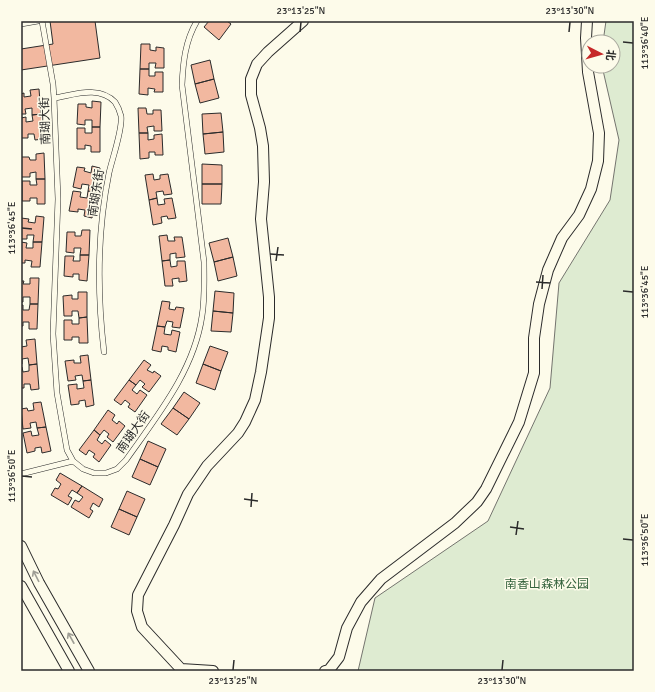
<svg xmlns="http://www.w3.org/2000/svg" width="655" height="692" font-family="Signika,'Noto Sans SC',sans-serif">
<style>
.green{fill:#deebd1;stroke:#74746e}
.building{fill:#f2b8a0;stroke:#2b2b2b}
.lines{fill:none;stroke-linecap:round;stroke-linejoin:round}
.lane-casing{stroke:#2b2b2b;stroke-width:6}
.street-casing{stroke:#2b2b2b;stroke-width:12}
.lane{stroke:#fdfbea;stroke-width:5}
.street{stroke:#fdfbea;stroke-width:10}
.oneway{stroke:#9e9d94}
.ticks{fill:none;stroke:#2b2b2b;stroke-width:1.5}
.labels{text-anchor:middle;stroke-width:3;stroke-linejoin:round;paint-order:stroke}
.street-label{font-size:12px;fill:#2b2b2b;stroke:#fdfbea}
.park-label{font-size:12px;fill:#34623c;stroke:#fdfbea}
.neatline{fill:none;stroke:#2b2b2b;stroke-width:1.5}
.ticks-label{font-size:10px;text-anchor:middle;fill:#2b2b2b}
</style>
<rect width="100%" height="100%" fill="#fdfbea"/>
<path class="green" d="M 606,21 L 634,21 L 634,671 L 358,671 L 375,598 L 488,521 L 550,388 L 559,283 L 610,200 L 619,140 L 602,66 L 613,66 L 613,42 L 603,42 Z"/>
<path class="building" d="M 50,21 L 95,21 L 100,58 L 21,70 L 21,49 L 53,44 Z
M 209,21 L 227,21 L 231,24 L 219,40 L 204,27 Z
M 141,44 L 150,44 L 150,50 L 156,51 L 156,47 L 164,48 L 164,68 L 155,68 L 156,63 L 149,63 L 149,69 L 140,69 Z
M 210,60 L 214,79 L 195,84 L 191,65 Z
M 140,69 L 149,69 L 149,76 L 155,76 L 155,72 L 163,72 L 163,92 L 154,92 L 155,89 L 148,88 L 148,95 L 139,94 Z
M 214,79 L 219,98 L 200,103 L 195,84 Z
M 39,89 L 41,114 L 32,115 L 32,108 L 25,109 L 26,114 L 21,114 L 21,94 L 24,93 L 24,97 L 31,96 L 30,90 Z
M 92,101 L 101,102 L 100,127 L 92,127 L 92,120 L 85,120 L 85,125 L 77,124 L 78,104 L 86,104 L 86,107 L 92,108 Z
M 138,108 L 146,108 L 147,114 L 153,114 L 153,110 L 161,110 L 162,131 L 154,131 L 154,126 L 147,127 L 148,133 L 139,133 Z
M 221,113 L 223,132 L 203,134 L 202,114 Z
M 41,114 L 43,139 L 35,140 L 34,134 L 28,134 L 28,138 L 21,138 L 21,118 L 26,117 L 26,122 L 33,121 L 32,115 Z
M 92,127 L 100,127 L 100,152 L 91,152 L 91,146 L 85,145 L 85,149 L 77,149 L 77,128 L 85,128 L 85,133 L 92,133 Z
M 223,132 L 224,152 L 205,154 L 203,134 Z
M 139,133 L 148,133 L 148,140 L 154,139 L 154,135 L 162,134 L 163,155 L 155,155 L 155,152 L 149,152 L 149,158 L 140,159 Z
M 44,153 L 45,179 L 36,179 L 36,172 L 30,173 L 30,177 L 21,177 L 21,157 L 29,157 L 30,160 L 36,160 L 36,154 Z
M 202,164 L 222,165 L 222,184 L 202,184 Z
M 92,166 L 100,168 L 96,193 L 88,191 L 89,185 L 82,184 L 81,189 L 73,187 L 77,167 L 85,168 L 84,171 L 91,173 Z
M 153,174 L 154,180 L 160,179 L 160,175 L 168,174 L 172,194 L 164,195 L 163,191 L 156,192 L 157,198 L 149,200 L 145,175 Z
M 36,179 L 45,179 L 45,204 L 37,204 L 37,198 L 30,198 L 30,201 L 22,201 L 22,181 L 30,181 L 30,185 L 37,185 Z
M 202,184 L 222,184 L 221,204 L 202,204 Z
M 73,191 L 81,192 L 80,197 L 87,198 L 88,191 L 96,193 L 92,218 L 84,216 L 85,210 L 78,209 L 78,212 L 69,211 Z
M 157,198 L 158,205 L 165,204 L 164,199 L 172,198 L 176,218 L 168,219 L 167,216 L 161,217 L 162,223 L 153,225 L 149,200 Z
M 36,216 L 44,217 L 42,242 L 33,242 L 34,235 L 27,235 L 27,239 L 21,239 L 21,218 L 29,219 L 28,222 L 35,223 Z
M 82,230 L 90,230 L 89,255 L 80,255 L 81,248 L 74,248 L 74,253 L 66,252 L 67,232 L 75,232 L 75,236 L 81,236 Z
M 167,235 L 168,241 L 175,241 L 174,237 L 182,237 L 185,257 L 176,258 L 176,253 L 170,254 L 170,260 L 162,261 L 159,236 Z
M 228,238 L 233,257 L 214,262 L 209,243 Z
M 21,242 L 27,243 L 26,248 L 33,248 L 33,242 L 42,242 L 40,267 L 31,267 L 32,261 L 25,260 L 25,263 L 21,263 Z
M 80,255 L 89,255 L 87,281 L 79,280 L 79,274 L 73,274 L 73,277 L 64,276 L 65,256 L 74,256 L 73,261 L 80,261 Z
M 233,257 L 237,276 L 218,281 L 214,262 Z
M 170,260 L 171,267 L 177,266 L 177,261 L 185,261 L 187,281 L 179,282 L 179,278 L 172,279 L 173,286 L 165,286 L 162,261 Z
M 30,278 L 39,278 L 38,304 L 30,304 L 30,297 L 23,297 L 23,302 L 21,302 L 21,281 L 24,281 L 23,284 L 30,284 Z
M 215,291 L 234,293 L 233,313 L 213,311 Z
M 78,292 L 87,292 L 87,317 L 79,318 L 78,311 L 72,311 L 72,316 L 64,316 L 63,296 L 72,295 L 72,299 L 78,299 Z
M 162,301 L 170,302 L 169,309 L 175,310 L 176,307 L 184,308 L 180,328 L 172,327 L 173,322 L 167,321 L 165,327 L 157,326 Z
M 30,304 L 38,304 L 37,329 L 29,329 L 29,322 L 23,322 L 23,326 L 21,326 L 21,305 L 23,305 L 23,310 L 29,310 Z
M 213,311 L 233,313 L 231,332 L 211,331 Z
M 87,317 L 88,343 L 79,343 L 79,337 L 72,337 L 72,340 L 64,340 L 64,320 L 72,320 L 72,324 L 79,324 L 79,318 Z
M 157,326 L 165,327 L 164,334 L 171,335 L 172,330 L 180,332 L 176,352 L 168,350 L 168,347 L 162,346 L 161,352 L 152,350 Z
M 35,339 L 37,364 L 29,365 L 28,358 L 22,359 L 22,364 L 21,364 L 21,347 L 27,346 L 26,340 Z
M 210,346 L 228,352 L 221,371 L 203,364 Z
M 88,355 L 91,380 L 83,381 L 82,375 L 75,376 L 76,380 L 68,381 L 65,361 L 74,360 L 74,363 L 81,363 L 80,356 Z
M 144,360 L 151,365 L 147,370 L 153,373 L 154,371 L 161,376 L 149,392 L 142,387 L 145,384 L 140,380 L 136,385 L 129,380 Z
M 37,364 L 39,389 L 31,390 L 30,384 L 24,384 L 24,388 L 21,388 L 21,367 L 22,367 L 23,372 L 29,371 L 29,365 Z
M 203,364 L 221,371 L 215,390 L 196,383 Z
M 91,380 L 94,405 L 86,407 L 85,400 L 79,401 L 79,404 L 71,405 L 68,385 L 77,384 L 77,389 L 84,388 L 83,381 Z
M 129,380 L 136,385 L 132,390 L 137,394 L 140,390 L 147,395 L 135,412 L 128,407 L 130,404 L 125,400 L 121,405 L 114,400 Z
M 184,392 L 200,403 L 189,419 L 173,408 Z
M 41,402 L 46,427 L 37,428 L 36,422 L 30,423 L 31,428 L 23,429 L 21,409 L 27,408 L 28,411 L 34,410 L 33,403 Z
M 173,408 L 189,419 L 177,435 L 161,424 Z
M 108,410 L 115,415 L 112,420 L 117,424 L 119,421 L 125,426 L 113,442 L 107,437 L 109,434 L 104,430 L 100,435 L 94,430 Z
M 46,427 L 51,451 L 42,453 L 41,447 L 35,448 L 35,451 L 27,453 L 23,433 L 31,431 L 32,436 L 39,435 L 37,428 Z
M 94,430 L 100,435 L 97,440 L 102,444 L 105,440 L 111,445 L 99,462 L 93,457 L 95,454 L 89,450 L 86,455 L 79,450 Z
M 148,441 L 166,449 L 158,467 L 140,459 Z
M 140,459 L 158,467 L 150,485 L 132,477 Z
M 60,473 L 82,486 L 77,493 L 72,490 L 68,496 L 72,498 L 68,505 L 51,495 L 55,488 L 58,489 L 61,484 L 56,480 Z
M 82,486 L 103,499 L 99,507 L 93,503 L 90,509 L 93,511 L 89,518 L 71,507 L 75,500 L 79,502 L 83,497 L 77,493 Z
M 127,491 L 145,499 L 137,517 L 119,509 Z
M 119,509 L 137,517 L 129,535 L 111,527 Z"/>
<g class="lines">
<g class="lane-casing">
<path id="lane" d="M 42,21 L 53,84 L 54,98 L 58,199 L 53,334 L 57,393 L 67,450 L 73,461 L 83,469 L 94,473 L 106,473 L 117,469 L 126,460 C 157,416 194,371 202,316 C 205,298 204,280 204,262 L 182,85 C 183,63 185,41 197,21
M 21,24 L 38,21
M 54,98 C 74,95 99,85 115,102 C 117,105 120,112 121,116 C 123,129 112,159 109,173 C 97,232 97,292 104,352
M 21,474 L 73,461"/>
</g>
<g class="street-casing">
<path id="street" d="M 21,546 L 39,583 L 89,671
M 21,586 L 69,671
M 213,671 L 181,669 L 142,627 L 137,611 L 138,595 L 174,525 L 188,494 L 207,466 L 238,433 L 245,422 L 255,400 L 261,372 L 269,318 L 269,297 L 261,219 L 264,182 L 263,146 L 260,128 L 251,95 L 251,79 L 257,64 L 268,52 L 303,21
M 325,671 L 329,670 L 339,657 L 347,628 L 361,602 L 381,579 L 455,523 L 477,502 L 486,489 L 519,422 L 534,373 L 534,338 L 539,304 L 548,270 L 562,238 L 579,215 L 591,189 L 598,161 L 599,133 L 588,72 L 586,38 L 587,21"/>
</g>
<use href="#lane" class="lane"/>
<use href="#street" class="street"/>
</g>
<defs><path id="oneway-shaft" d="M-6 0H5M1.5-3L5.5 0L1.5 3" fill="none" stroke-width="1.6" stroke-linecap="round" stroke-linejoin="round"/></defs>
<g class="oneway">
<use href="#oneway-shaft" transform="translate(36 576) rotate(-117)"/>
<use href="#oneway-shaft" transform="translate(71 638) rotate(-119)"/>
</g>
<path class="ticks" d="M 300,32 L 301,22M 569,32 L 570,22M 623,42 L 633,43M 22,228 L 32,229M 270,254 L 284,255M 276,261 L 278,247M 536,282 L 550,283M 542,289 L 543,275M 623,291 L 633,292M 22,476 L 32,477M 244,499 L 258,501M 251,507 L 252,493M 510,527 L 524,529M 516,535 L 518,521M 623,539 L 633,540M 233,670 L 234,660M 502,670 L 503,660"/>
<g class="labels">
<g class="street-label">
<text transform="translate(45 121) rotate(-92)" y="4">南瑚大街</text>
<text transform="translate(96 193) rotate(-81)" y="4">南瑚东街</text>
<text transform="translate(133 432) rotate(-55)" y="4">南瑚大街</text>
</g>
<g class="park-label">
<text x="547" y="588">南香山森林公园</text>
</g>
</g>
<rect width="655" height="692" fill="none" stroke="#fdfbea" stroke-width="44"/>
<g transform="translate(601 54) rotate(96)"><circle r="19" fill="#fdfbea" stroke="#a9a89e"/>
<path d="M0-3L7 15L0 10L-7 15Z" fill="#c62828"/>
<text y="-6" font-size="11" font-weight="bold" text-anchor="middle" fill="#2b2b2b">北</text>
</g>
<rect x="22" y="22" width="611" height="648" class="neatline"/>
<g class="ticks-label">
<text x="301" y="14">23°13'25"N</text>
<text x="570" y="14">23°13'30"N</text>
<text transform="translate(644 43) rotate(-90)" y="4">113°36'40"E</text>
<text transform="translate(11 228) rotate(-90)" y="4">113°36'45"E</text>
<text transform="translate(644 292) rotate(-90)" y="4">113°36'45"E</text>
<text transform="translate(11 476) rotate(-90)" y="4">113°36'50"E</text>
<text transform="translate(644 540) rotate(-90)" y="4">113°36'50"E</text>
<text x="233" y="684">23°13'25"N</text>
<text x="502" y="684">23°13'30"N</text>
</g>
</svg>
